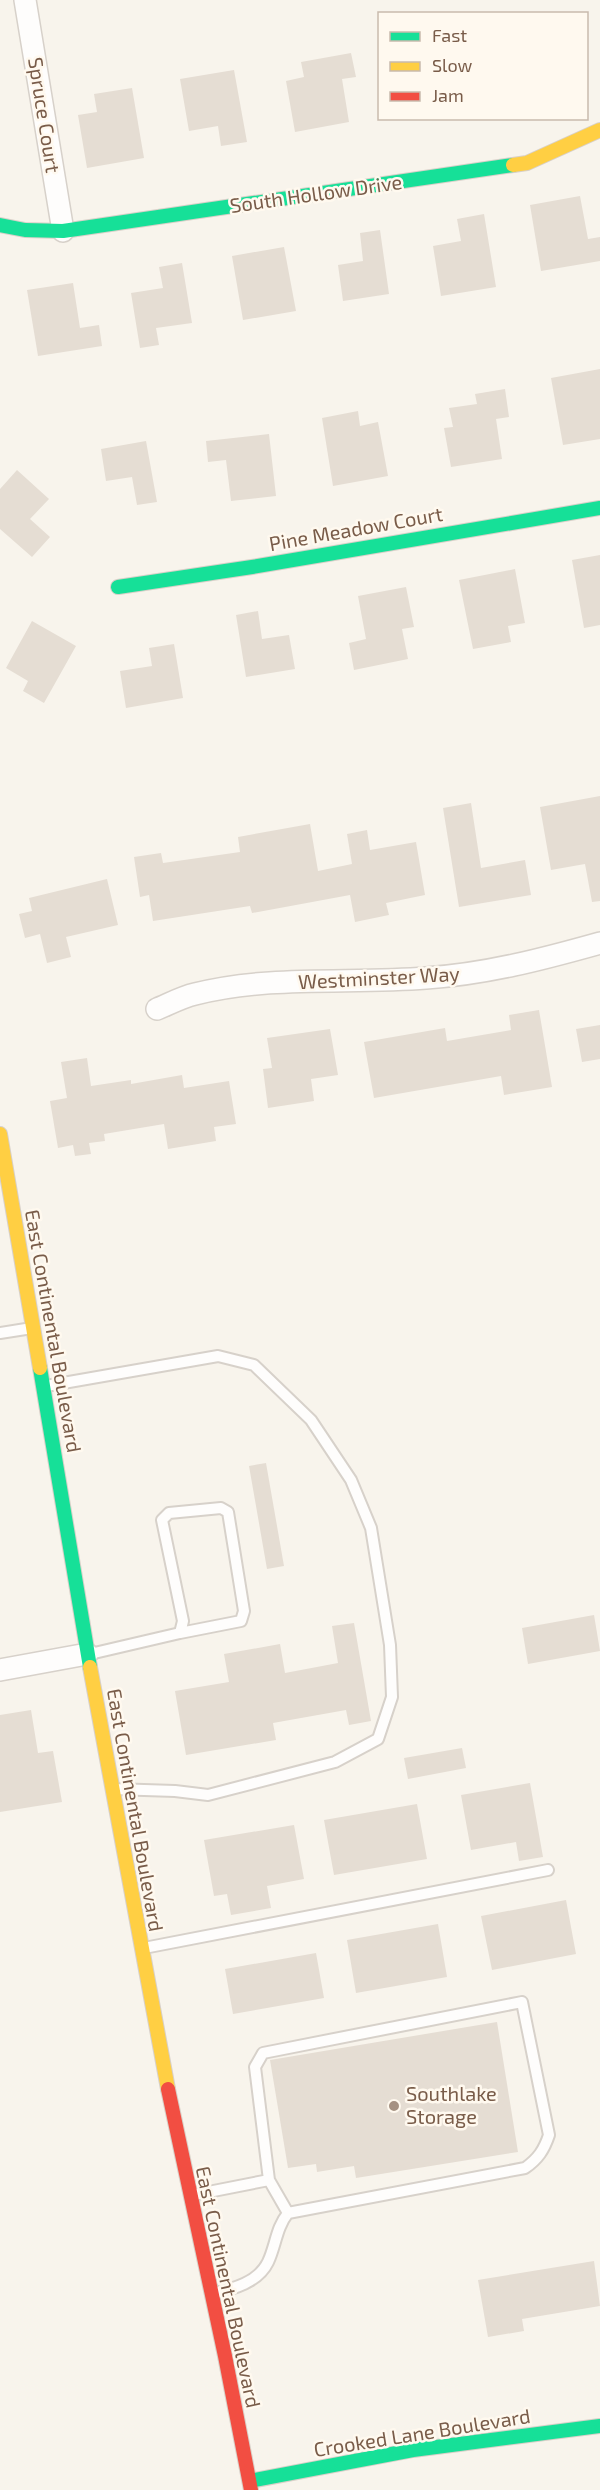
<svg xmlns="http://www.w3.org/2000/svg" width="600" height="2490" font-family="'Exo 2',sans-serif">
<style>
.building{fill:#e5ddd3}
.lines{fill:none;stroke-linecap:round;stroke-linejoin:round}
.lane-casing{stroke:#d7d1ca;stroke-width:14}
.street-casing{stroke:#d7d1ca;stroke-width:24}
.fast-casing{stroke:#d8d0c8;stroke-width:16}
.slow-casing{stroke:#d8d0c8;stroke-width:16}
.jam-casing{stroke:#d8d0c8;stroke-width:16}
.lane{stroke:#fefdfc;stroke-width:10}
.street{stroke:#fefdfc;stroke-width:21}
.fast{stroke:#16e098;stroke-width:14}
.slow{stroke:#ffcf43;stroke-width:14}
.jam{stroke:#f24e42;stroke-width:14}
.poi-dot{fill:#a59182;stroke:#fff9ef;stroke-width:2}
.labels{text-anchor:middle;stroke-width:5;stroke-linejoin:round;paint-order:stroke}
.street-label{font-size:20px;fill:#795c49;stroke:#fff9ef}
.poi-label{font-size:20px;fill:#795c49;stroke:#fff9ef;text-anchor:start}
</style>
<rect width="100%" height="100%" fill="#f8f4ec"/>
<path class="building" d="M 351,53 L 356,77 L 342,79 L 349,122 L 295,132 L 286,81 L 304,77 L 301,62 Z
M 234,70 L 247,142 L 221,146 L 218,126 L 189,131 L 180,79 Z
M 132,88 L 144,158 L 87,168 L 78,115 L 97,112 L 94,94 Z
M 580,196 L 588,239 L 600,237 L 600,261 L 541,271 L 530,205 Z
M 484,214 L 496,287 L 441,296 L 433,246 L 461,241 L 457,219 Z
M 380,230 L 389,294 L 343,301 L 338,265 L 363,261 L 360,233 Z
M 284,247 L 296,311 L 243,320 L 232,256 Z
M 182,263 L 192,323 L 156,328 L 159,345 L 140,348 L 131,293 L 163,288 L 159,267 Z
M 73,283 L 80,328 L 99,325 L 102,346 L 38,356 L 27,290 Z
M 600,369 L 600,439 L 563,445 L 551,378 Z
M 505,389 L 509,417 L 496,419 L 502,459 L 451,467 L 444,428 L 453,427 L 449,408 L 477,404 L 475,394 Z
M 358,411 L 360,426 L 378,422 L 388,476 L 333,486 L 322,418 Z
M 269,434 L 276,496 L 231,501 L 226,460 L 208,462 L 206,441 Z
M 146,441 L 157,502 L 137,505 L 132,477 L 106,481 L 101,449 Z
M 17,470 L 49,499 L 30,519 L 50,537 L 32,557 L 0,529 L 0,489 Z
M 600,555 L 600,625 L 584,628 L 572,560 Z
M 515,569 L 525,623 L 508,626 L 511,642 L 473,649 L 459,580 Z
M 406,587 L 414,627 L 402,629 L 408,659 L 354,670 L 349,643 L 366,639 L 358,596 Z
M 258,611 L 262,639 L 289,635 L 295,669 L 246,677 L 236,615 Z
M 32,621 L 76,646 L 44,703 L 23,691 L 28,681 L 6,668 Z
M 174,644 L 183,698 L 126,708 L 120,671 L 152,666 L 149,648 Z
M 600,796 L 600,901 L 592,902 L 585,864 L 551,870 L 540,807 Z
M 471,803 L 481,868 L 525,860 L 531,895 L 459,907 L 443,808 Z
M 310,824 L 318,871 L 352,864 L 347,834 L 367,830 L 370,850 L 416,842 L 425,895 L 386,903 L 389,915 L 355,922 L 350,895 L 252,913 L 250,906 L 153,921 L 149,895 L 140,897 L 134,857 L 161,853 L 163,863 L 240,852 L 238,837 Z
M 107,879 L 118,925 L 66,937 L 71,957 L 47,963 L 40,934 L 25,938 L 19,914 L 32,911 L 29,898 Z
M 539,1010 L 552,1087 L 504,1095 L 501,1076 L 374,1098 L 364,1042 L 445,1028 L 447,1041 L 511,1030 L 509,1015 Z
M 600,1025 L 600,1059 L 582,1062 L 576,1029 Z
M 330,1029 L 338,1075 L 311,1079 L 314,1101 L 268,1108 L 263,1069 L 272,1068 L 267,1038 Z
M 87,1058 L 91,1086 L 131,1080 L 131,1084 L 182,1075 L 184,1088 L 229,1081 L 236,1124 L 214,1127 L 216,1141 L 168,1149 L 164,1124 L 104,1134 L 105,1141 L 89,1143 L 91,1154 L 75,1156 L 73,1145 L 58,1148 L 50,1101 L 67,1098 L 61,1062 Z
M 266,1463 L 284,1566 L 267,1569 L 249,1466 Z
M 594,1615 L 600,1651 L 528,1664 L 522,1628 Z
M 354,1623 L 371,1721 L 349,1725 L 346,1710 L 273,1723 L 276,1740 L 186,1755 L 175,1691 L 229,1682 L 224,1654 L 280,1644 L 285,1673 L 338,1663 L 332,1626 Z
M 31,1710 L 38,1753 L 53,1751 L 62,1802 L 0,1812 L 0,1715 Z
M 462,1748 L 466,1768 L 408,1779 L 404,1758 Z
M 530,1783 L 543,1857 L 519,1861 L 516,1842 L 471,1850 L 461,1795 Z
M 417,1804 L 427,1859 L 334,1875 L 324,1820 Z
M 294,1825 L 304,1879 L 267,1886 L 271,1908 L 231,1915 L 227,1894 L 214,1896 L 204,1840 Z
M 566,1900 L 576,1954 L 492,1970 L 481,1916 Z
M 438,1924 L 447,1977 L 356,1993 L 347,1940 Z
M 316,1953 L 324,1998 L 233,2014 L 225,1969 Z
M 497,2022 L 518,2152 L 356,2178 L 354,2166 L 317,2172 L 316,2164 L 288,2168 L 270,2060 Z
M 594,2261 L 600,2306 L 522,2319 L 524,2331 L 488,2337 L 478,2280 Z"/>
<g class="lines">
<g class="lane-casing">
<path id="lane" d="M 0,1333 L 32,1328
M 46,1386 L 218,1356 L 254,1365 L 311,1420 L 351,1480 L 371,1528 L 390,1645 L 392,1697 L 378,1739 L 335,1762 L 208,1795 L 175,1791 L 113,1789
M 90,1654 L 180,1633 L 183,1621 L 162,1520 L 169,1513 L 221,1508 L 228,1512 L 244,1611 L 241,1621 L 180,1633
M 144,1948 L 548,1870
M 193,2195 L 269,2180 L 255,2067 L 263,2053 L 522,2002 L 549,2135 C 544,2150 538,2159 525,2168 L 288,2213 L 269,2180
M 212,2294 C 232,2289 258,2283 268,2262 C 276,2245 276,2228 288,2213"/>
</g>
<g class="street-casing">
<path id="street" d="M 25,0 L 63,231
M 157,1009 C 169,1004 182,997 195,994 C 270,975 350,984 426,978 C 486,974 543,959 600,943
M 0,1670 L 87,1654"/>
</g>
<g class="fast-casing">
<path id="fast" d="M 0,225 L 25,230 L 63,231 L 513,165
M 118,587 L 252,567 L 600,508
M 40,1368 L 90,1667
M 250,2481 L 413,2450 L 600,2426"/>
</g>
<g class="slow-casing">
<path id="slow" d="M 513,165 L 527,163 L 600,130
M 0,1134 L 40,1368
M 90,1667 L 168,2089"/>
</g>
<g class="jam-casing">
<path id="jam" d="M 168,2089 L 225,2356 L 251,2490"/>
</g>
<use href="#lane" class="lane"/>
<use href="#street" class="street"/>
<use href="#fast" class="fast"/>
<use href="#slow" class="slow"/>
<use href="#jam" class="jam"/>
</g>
<circle class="poi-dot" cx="394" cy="2106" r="6"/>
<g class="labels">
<g class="street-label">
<text transform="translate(44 115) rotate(81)" y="7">Spruce Court</text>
<text transform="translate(316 194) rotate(-8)" y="7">South Hollow Drive</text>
<text transform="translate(356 529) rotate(-10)" y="7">Pine Meadow Court</text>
<text transform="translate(379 978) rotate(-3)" y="7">Westminster Way</text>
<text transform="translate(53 1331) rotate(80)" y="7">East Continental Boulevard</text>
<text transform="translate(135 1810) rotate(80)" y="7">East Continental Boulevard</text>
<text transform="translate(228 2287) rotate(78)" y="7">East Continental Boulevard</text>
<text transform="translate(422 2433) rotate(-9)" y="7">Crooked Lane Boulevard</text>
</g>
<g class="poi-label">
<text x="406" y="2101">Southlake<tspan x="406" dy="23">Storage</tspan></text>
</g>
</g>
<rect x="378" y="12" width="210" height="108" fill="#fff9ef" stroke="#c9baad" stroke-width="1.5"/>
<rect x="390" y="32" width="30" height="9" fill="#16e098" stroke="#c9baad" stroke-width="1.5"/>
<text x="432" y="42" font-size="18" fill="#795c49">Fast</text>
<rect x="390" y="62" width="30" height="9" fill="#ffcf43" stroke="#c9baad" stroke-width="1.5"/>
<text x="432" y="72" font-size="18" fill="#795c49">Slow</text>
<rect x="390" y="92" width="30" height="9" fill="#f24e42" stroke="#c9baad" stroke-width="1.5"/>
<text x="432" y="102" font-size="18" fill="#795c49">Jam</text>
</svg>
